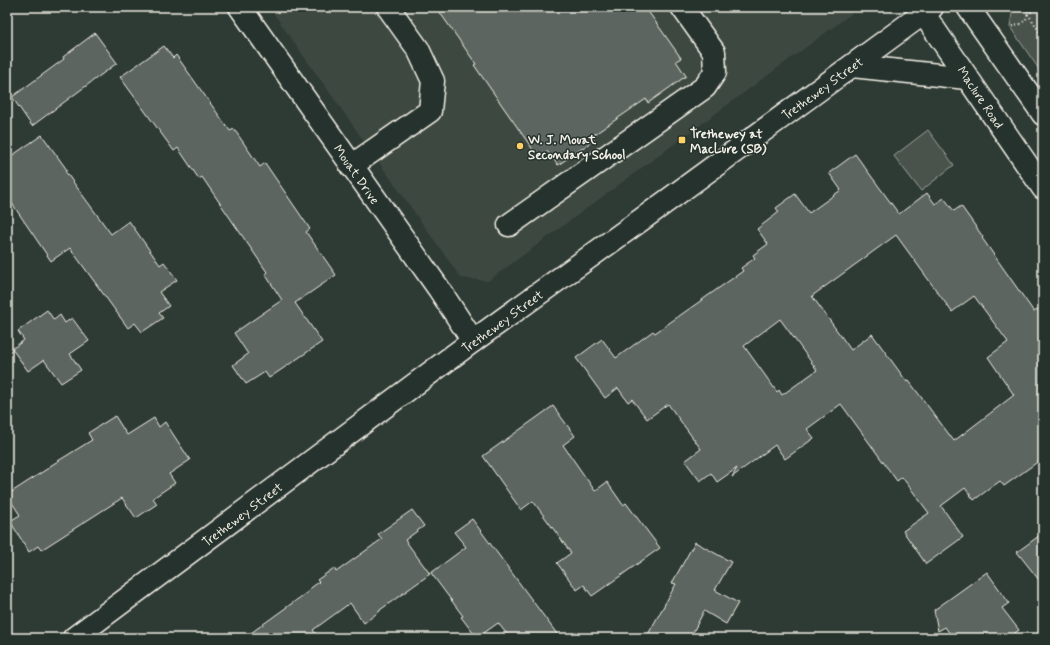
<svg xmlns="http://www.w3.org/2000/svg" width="1050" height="645" font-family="Mynerve,sans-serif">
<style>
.built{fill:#3c4841}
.green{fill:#48524c;stroke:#9ea29a}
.building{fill:#5c655e;stroke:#f4f1e8;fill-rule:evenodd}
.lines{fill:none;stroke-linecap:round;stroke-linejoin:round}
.minor-casing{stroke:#f4f1e8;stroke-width:25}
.major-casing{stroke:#f4f1e8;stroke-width:25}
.path{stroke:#f4f1e8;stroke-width:2.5;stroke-dasharray:1 3;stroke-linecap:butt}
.minor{stroke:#26332d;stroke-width:22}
.major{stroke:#26332d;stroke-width:22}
.poi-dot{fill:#ffd166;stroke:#26332d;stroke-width:1.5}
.labels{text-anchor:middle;stroke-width:3;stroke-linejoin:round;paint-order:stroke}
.street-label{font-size:13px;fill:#f4f1e8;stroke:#26332d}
.poi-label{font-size:13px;font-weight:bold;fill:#f4f1e8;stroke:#26332d;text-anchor:start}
</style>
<rect width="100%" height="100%" fill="#2e3b34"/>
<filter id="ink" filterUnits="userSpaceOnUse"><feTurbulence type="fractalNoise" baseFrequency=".025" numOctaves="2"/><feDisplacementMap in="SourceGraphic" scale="8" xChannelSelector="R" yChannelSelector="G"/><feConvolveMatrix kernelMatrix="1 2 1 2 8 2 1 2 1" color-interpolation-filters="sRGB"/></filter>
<g filter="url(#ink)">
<polygon class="built" points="269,7 853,7 851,14 488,281 461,278"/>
<g class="green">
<polygon points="1013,7 1043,7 1043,75 1010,27"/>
<polygon points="928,130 954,165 921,191 894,156"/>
</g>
<g class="building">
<polygon points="436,7 645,7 681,58 676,61 686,76 648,103 646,99 592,136 594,140 558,165 547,151 538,157 474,65 476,64"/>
<polygon points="95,33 117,63 32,126 12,97 64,59 63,57"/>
<polygon points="164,46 173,58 176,55 230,131 234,129 260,167 265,163 310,229 306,232 336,275 295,303 322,342 269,378 265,372 246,384 233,365 248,354 234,333 282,300 265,274 267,272 202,177 199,179 178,148 174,151 120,77"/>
<polygon points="42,135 67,170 65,171 111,234 129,221 160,265 164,262 177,280 159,292 169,306 159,313 163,318 142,332 135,323 128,328 70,248 51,261 7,196 7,159"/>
<path d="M855,154L899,214L927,193L935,204L944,198L954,211L961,206L983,237L982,238L1034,312L1043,306V458L1004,486L1000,481L974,500L965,488L941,506L963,537L926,564L903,531L929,513L902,477L897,481L841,404L807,429L814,438L785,459L775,445L732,477L737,468L717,482L711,473L700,481L685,461L701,449L668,404L647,419L632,399L628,402L618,388L605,398L576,358L602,339L616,358L653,331L655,333L743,271L741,268L755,258L753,255L768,244L757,229L779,212L776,208L795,194L809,213L841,190L829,173ZM896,235L952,312L974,296L1008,342L988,357L1014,395L954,441L909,381L907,382L872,334L851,350L812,296ZM780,319L817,370L782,395L779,390L777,392L744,346Z"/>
<polygon points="47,310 54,320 60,315 65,323 72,318 89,341 70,354 81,370 61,383 44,360 28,371 12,349 24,340 18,331"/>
<polygon points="553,406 575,436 563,445 595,491 607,482 623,505 626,503 660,548 592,596 584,585 577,590 557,563 571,553 533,501 521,510 483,456"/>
<polygon points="115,416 127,435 154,418 159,427 165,422 190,460 169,474 175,483 153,498 157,504 136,518 122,498 41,550 38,546 29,552 10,521 20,515 7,495 50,467 50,466 92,440 88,433"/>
<polygon points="412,510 424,526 405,540 430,574 380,610 380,611 364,623 350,603 313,630 319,638 244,638 309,591 308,590 319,582 317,580 334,568 336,572 382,539 378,534"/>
<polygon points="472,519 560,638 510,638 498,623 477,638 461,617 463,616 431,573 466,547 454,532"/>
<polygon points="1043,533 1043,585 1017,552"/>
<polygon points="695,542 731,562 715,590 738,603 726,624 704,611 690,638 646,638 676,584 672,583"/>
<polygon points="987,572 1009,603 1002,608 1019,630 1008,638 953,638 945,627 938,631 934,610"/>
</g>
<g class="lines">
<defs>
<g id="minor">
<polyline points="240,7 439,289 473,341"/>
<polyline points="351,166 430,111 433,81 418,49 388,7"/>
<polyline points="509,225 705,87 715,72 714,52 682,7"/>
</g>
<g id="major">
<polyline points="919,7 1043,188"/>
<polyline points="968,7 1043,114"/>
<polyline points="852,66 967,78"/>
<polyline points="74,638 473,341 645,217 932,7"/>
</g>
</defs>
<use href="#minor" class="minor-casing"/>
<use href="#major" class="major-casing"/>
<g class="path">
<polyline points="1038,7 1028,14 1043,37"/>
<path d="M1012,26C1023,26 1030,18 1027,7"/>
</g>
<use href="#minor" class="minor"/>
<use href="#major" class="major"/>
</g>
</g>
<g class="poi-dot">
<rect x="678" y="136" width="8" height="8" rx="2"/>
<circle cx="520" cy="146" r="4"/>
</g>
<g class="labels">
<g class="street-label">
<text transform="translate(822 88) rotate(-36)" y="5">Trethewey Street</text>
<text transform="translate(981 97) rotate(56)" y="5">Maclure Road</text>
<text transform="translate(357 174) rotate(55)" y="5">Mouat Drive</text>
<text transform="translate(502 321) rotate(-36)" y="5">Trethewey Street</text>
<text transform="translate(242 514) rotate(-37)" y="5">Trethewey Street</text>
</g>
<g class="poi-label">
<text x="690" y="138">Trethewey at<tspan x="690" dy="15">MacLure (SB)</tspan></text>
<text x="528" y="144">W. J. Mouat<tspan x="528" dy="15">Secondary School</tspan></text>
</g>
</g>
<rect width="1050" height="645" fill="none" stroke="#26332d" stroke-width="24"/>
<rect x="12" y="12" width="1026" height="621" fill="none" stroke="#f4f1e8" stroke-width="1.5" filter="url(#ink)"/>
</svg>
